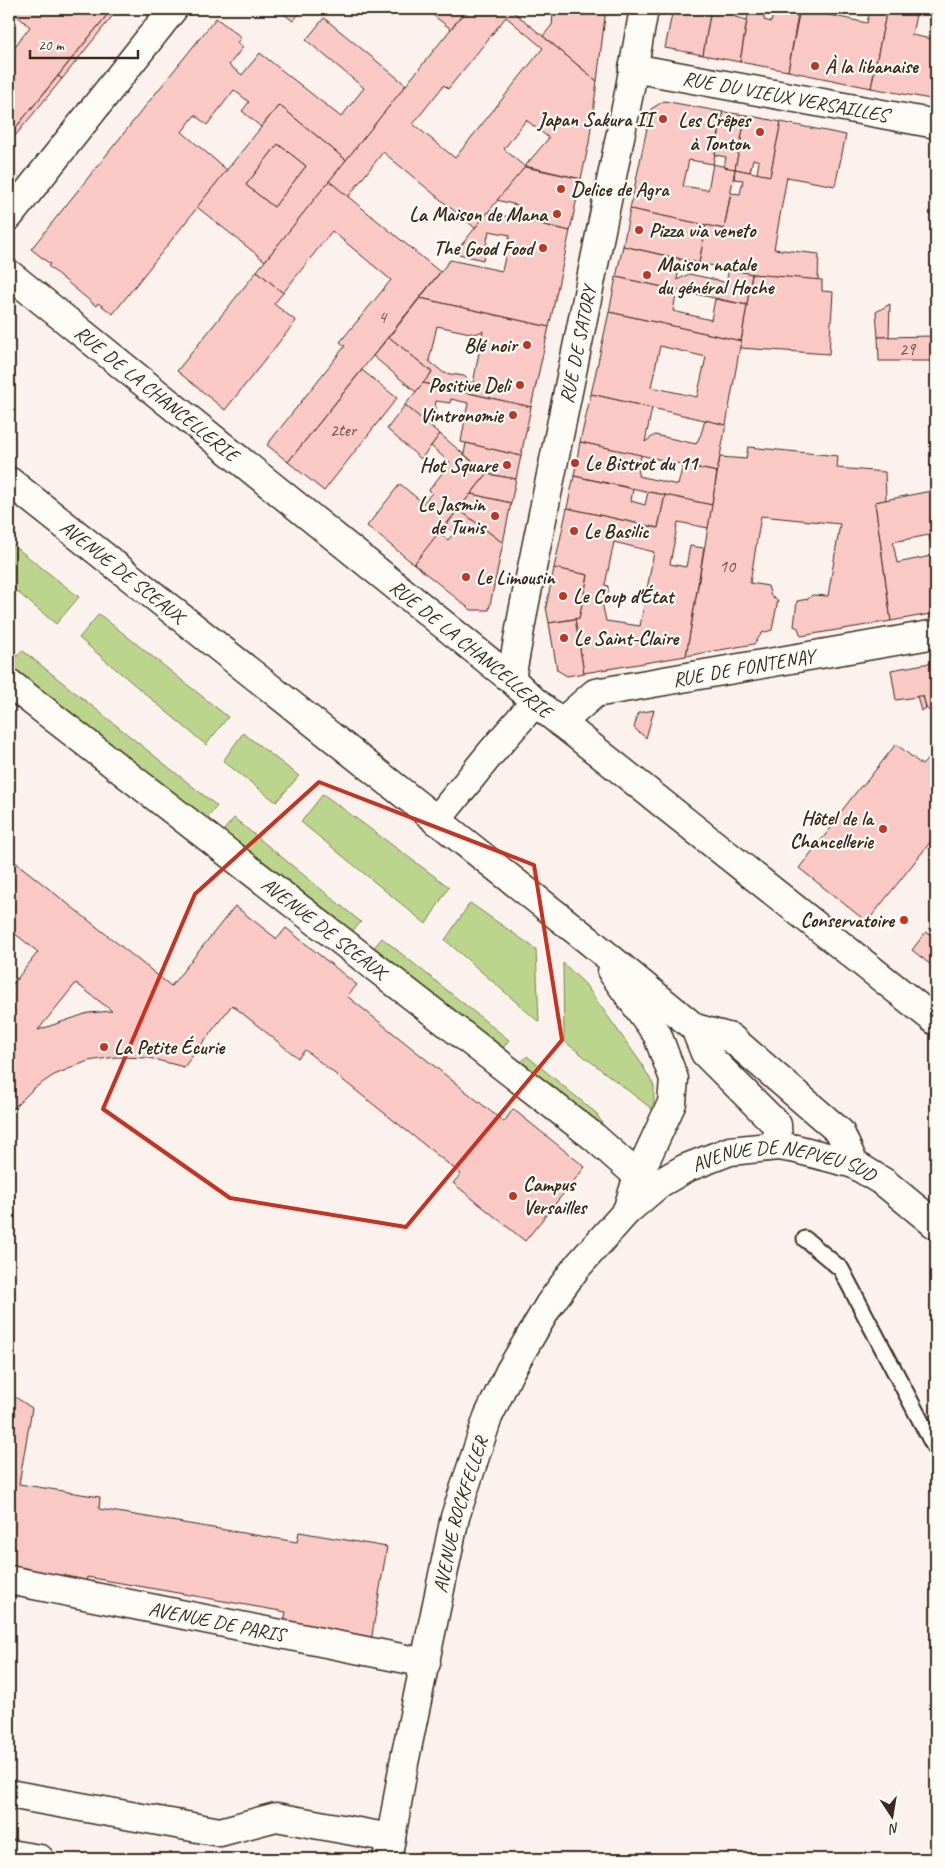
<svg xmlns="http://www.w3.org/2000/svg" width="945" height="1868" font-family="Caveat,sans-serif">
<style>
.green{fill:#bbd58c;stroke:#7b8055}
.building{fill:#fac9c5;stroke:#3b2a1e;fill-rule:evenodd}
.lines{fill:none;stroke-linecap:round;stroke-linejoin:round}
.lane-casing{stroke:#3b2a1e;stroke-width:19}
.street-casing{stroke:#3b2a1e;stroke-width:31}
.secondary-casing{stroke:#3b2a1e;stroke-width:31}
.primary-casing{stroke:#3b2a1e;stroke-width:31}
.lane{stroke:#fdfcf7;stroke-width:15}
.street{stroke:#fdfcf7;stroke-width:28}
.secondary{stroke:#fdfcf7;stroke-width:28}
.primary{stroke:#fdfcf7;stroke-width:28}
.marked{fill:none;stroke:#c8321e;stroke-width:4;stroke-linejoin:round}
.poi-dot{fill:#c8321e;stroke:#fdfcf7;stroke-width:2}
.labels{text-anchor:middle;stroke-width:4.5;stroke-linejoin:round;paint-order:stroke}
.number-label{font-size:18px;fill:#6b5248}
.poi-label{font-size:20px;font-weight:bold;fill:#3b2a1e;stroke:#fdfcf7;text-anchor:start}
.street-label{font-size:20px;fill:#3b2a1e;stroke:#fdfcf7}
</style>
<rect width="100%" height="100%" fill="#fcf2ed"/>
<filter id="ink" filterUnits="userSpaceOnUse"><feTurbulence type="fractalNoise" baseFrequency=".02" numOctaves="2"/><feDisplacementMap in="SourceGraphic" scale="10" xChannelSelector="R" yChannelSelector="G"/><feConvolveMatrix kernelMatrix="1 2 1 2 8 2 1 2 1" color-interpolation-filters="sRGB"/></filter>
<g filter="url(#ink)">
<g class="green">
<polygon points="9,542 79,597 56,624 9,585"/>
<polygon points="99,614 228,717 206,745 79,638"/>
<polygon points="22,650 217,806 203,824 9,666"/>
<polygon points="243,733 299,776 276,802 223,761"/>
<polygon points="323,794 449,887 426,924 301,822"/>
<polygon points="234,818 361,922 348,936 219,836"/>
<polygon points="470,903 536,949 539,1022 445,940"/>
<polygon points="382,938 509,1040 498,1054 368,955"/>
<polygon points="563,963 585,984 641,1063 654,1086 654,1101 652,1109 564,1041"/>
<polygon points="527,1056 596,1113 602,1123 596,1131 516,1068"/>
</g>
<g class="building">
<polygon points="9,9 112,9 9,136 9,54 30,27"/>
<polygon points="112,9 118,9 62,79 58,76"/>
<polygon points="277,9 303,9 293,21"/>
<polygon points="425,9 467,9 451,29"/>
<path d="M467,9H510L597,81L589,143L581,179L525,166L549,138L526,120L504,149L525,167L475,228L383,152L348,197L329,181ZM506,17L543,48L455,158L413,124L444,85L448,89Z"/>
<polygon points="546,9 606,9 597,81 543,36 552,25 553,14"/>
<polygon points="673,9 711,9 703,55 665,48"/>
<polygon points="711,9 736,9 735,17 747,20 740,62 703,55"/>
<polygon points="749,9 765,9 764,20 771,22 774,11 798,15 788,71 740,62"/>
<polygon points="763,9 800,9 798,15"/>
<polygon points="800,9 826,9 825,14 867,23 870,9 887,9 871,88 788,71"/>
<polygon points="887,9 917,9 912,35 936,40 936,100 871,88"/>
<polygon points="216,18 241,37 237,43 243,47 229,65 242,75 260,53 341,117 364,88 306,40 324,18 406,85 346,160 279,105 261,127 242,111 249,102 234,90 207,125 195,115 182,132 227,170 113,314 98,303 96,306 48,266 50,264 31,249"/>
<polygon points="58,76 62,79 10,142 9,136"/>
<path d="M664,101L723,112L713,164L735,169L724,229L630,209L651,109ZM689,160L713,164L708,190L683,186Z"/>
<path d="M279,105L346,160L265,261L197,207ZM278,144L306,166L274,207L246,185Z"/>
<polygon points="723,112 746,115 735,169 724,167 726,157 715,155"/>
<polygon points="746,115 781,122 770,176 757,174 759,161 753,159 750,172 735,169"/>
<polygon points="781,122 846,135 835,186 787,177 774,249 819,254 818,280 752,274 699,263 706,225 724,229 731,193 740,194 743,180 734,179 735,169 770,176"/>
<polygon points="278,144 306,166 274,207 246,185"/>
<polygon points="525,167 581,179 570,231 518,219 520,206 497,200"/>
<polygon points="329,181 440,272 288,462 267,445 345,346 340,342 391,280 332,231 283,293 257,271"/>
<polygon points="630,209 706,225 699,263 623,246"/>
<polygon points="488,212 570,231 549,327 420,298 450,260 502,271 510,235 489,231 483,260 455,253"/>
<polygon points="936,236 936,267 931,267"/>
<polygon points="623,246 680,259 677,280 689,274 717,280 726,283 729,269 752,274 747,305 616,277"/>
<polygon points="257,271 283,293 274,304 296,321 225,410 177,371"/>
<polygon points="752,274 822,280 822,291 833,292 829,354 740,348"/>
<polygon points="616,277 677,290 673,311 711,320 715,299 747,305 741,341 609,312"/>
<path d="M420,298L549,327L531,407L423,383L432,372L389,337ZM437,326L475,334L483,331L473,384L464,376L444,373L429,361Z"/>
<polygon points="890,304 889,337 878,337 876,312"/>
<path d="M609,312L741,341L726,425L591,394ZM660,346L706,357L697,397L651,387Z"/>
<polygon points="936,336 936,361 879,361 878,337"/>
<polygon points="389,337 432,372 416,392 373,356"/>
<polygon points="362,370 397,398 324,491 288,462"/>
<polygon points="423,383 531,407 521,456 461,442 468,403 451,399 450,403 436,401 435,410 425,422 405,405"/>
<polygon points="591,394 652,408 645,442 655,435 696,444 701,434 705,420 726,425 717,472 580,442"/>
<polygon points="405,405 440,434 421,459 387,429"/>
<polygon points="440,434 487,474 414,564 367,526 400,484 423,503 432,493 429,490 450,463 431,446"/>
<polygon points="580,442 641,455 638,476 678,485 683,465 717,472 712,505 574,476"/>
<polygon points="466,443 521,456 516,479 487,474 464,454"/>
<polygon points="748,447 838,456 837,468 885,472 886,500 875,502 891,621 801,636 798,628 794,626 797,601 808,599 812,595 828,596 840,524 761,516 750,583 768,586 771,596 778,600 772,630 762,633 754,644 686,656 720,457 746,459"/>
<polygon points="487,474 516,479 511,503 471,494"/>
<polygon points="574,476 633,489 631,501 645,505 648,492 665,495 658,528 567,508"/>
<polygon points="936,490 936,543 934,544 930,541 929,535 893,542 897,563 936,555 936,613 891,621 875,502"/>
<polygon points="471,494 511,503 503,543 458,509"/>
<path d="M665,495L712,505L708,528L678,522L670,564L686,567L690,546L704,548L686,656L584,673L575,619L579,618L588,575L554,568L567,508L658,528ZM614,542L654,552L640,626L606,621L602,602H608V586L605,585Z"/>
<polygon points="458,509 503,543 489,610 471,610 414,564 439,532 448,540 454,533 446,526"/>
<polygon points="554,568 588,575 579,618 549,623 546,607"/>
<polygon points="575,619 584,673 567,676 557,670 549,623"/>
<polygon points="936,662 936,717 926,708 923,696 896,700 891,670"/>
<polygon points="917,696 923,696 926,708 921,711"/>
<polygon points="654,710 646,738 634,728 638,713"/>
<polygon points="896,744 922,765 936,751 936,835 867,922 799,868 834,824 833,822 861,786 863,786"/>
<path d="M9,857L171,986L235,906L277,939L286,928L357,985L347,996L504,1122L513,1109L585,1167L525,1241L453,1183L461,1174L305,1050L298,1058L232,1005L184,1067L149,1058L116,1057L88,1061L54,1075L33,1089L9,1113V989L38,952L9,929ZM76,983L112,1011L88,1013L38,1030Z"/>
<polygon points="936,928 936,969 912,950 926,932 931,935"/>
<polygon points="9,1393 32,1408 19,1484 100,1497 99,1509 297,1542 299,1532 387,1547 371,1641 283,1626 286,1612 87,1577 85,1593 9,1580"/>
</g>
<g class="lines">
<defs>
<polyline id="lane" points="805,1239 841,1269 936,1450"/>
<g id="street">
<path id="s1" d="M633,68L936,124"/>
<polyline points="9,216 173,9"/>
<path id="s2" d="M9,274L511,679L535,702L936,1021"/>
<path id="s3" d="M511,679L524,607L629,93L644,9"/>
<path id="s4" d="M9,683L594,1137L638,1176"/>
<path id="s5" d="M561,723L595,693L936,634"/>
<polyline points="436,821 490,754 535,702"/>
<path id="s6" d="M9,1580L426,1663"/>
</g>
<g id="secondary">
<path id="s7" d="M9,481L588,940L695,1028L731,1038L840,1132L854,1164"/>
<polyline points="612,972 657,1034 674,1079 672,1103 638,1176 627,1211"/>
<polyline points="695,1028 705,1053 777,1125 778,1146"/>
<path id="s8" d="M391,1838L404,1763L455,1517L488,1417L510,1371L549,1305L576,1268L627,1211L660,1183L686,1168L730,1151L778,1146L796,1149L854,1164L885,1183L936,1225"/>
</g>
<g id="primary">
<polyline points="9,1794 220,1832 276,1817 391,1838 387,1859"/>
<polyline points="9,1854 40,1859"/>
</g>
</defs>
<use href="#lane" class="lane-casing"/>
<use href="#street" class="street-casing"/>
<use href="#secondary" class="secondary-casing"/>
<use href="#primary" class="primary-casing"/>
<use href="#lane" class="lane"/>
<use href="#street" class="street"/>
<use href="#secondary" class="secondary"/>
<use href="#primary" class="primary"/>
</g>
</g>
<path class="marked" d="M319,782L534,865L562,1040L406,1227L230,1198L103,1109L195,894Z"/>
<g class="poi-dot">
<circle cx="815" cy="66" r="5"/>
<circle cx="663" cy="119" r="5"/>
<circle cx="760" cy="132" r="5"/>
<circle cx="561" cy="189" r="5"/>
<circle cx="557" cy="214" r="5"/>
<circle cx="639" cy="230" r="5"/>
<circle cx="543" cy="248" r="5"/>
<circle cx="647" cy="275" r="5"/>
<circle cx="527" cy="345" r="5"/>
<circle cx="520" cy="385" r="5"/>
<circle cx="513" cy="415" r="5"/>
<circle cx="575" cy="463" r="5"/>
<circle cx="507" cy="465" r="5"/>
<circle cx="495" cy="516" r="5"/>
<circle cx="574" cy="531" r="5"/>
<circle cx="466" cy="577" r="5"/>
<circle cx="563" cy="596" r="5"/>
<circle cx="564" cy="638" r="5"/>
<circle cx="883" cy="829" r="5"/>
<circle cx="904" cy="920" r="5"/>
<circle cx="104" cy="1047" r="5"/>
<circle cx="513" cy="1196" r="5"/>
</g>
<g class="labels">
<g class="number-label">
<text x="382" y="323">4</text>
<text x="907" y="355">29</text>
<text x="343" y="436">2ter</text>
<text x="727" y="572">10</text>
</g>
<g class="poi-label">
<text x="825" y="73">À la libanaise</text>
<text x="653" y="126" text-anchor="end">Japan Sakura II</text>
<text x="750" y="127" text-anchor="end">Les Crêpes<tspan x="750" dy="23">à Tonton</tspan></text>
<text x="571" y="196">Delice de Agra</text>
<text x="547" y="221" text-anchor="end">La Maison de Mana</text>
<text x="649" y="237">Pizza via veneto</text>
<text x="533" y="255" text-anchor="end">The Good Food</text>
<text x="657" y="271">Maison natale<tspan x="657" dy="23">du général Hoche</tspan></text>
<text x="517" y="352" text-anchor="end">Blé noir</text>
<text x="510" y="392" text-anchor="end">Positive Deli</text>
<text x="503" y="422" text-anchor="end">Vintronomie</text>
<text x="585" y="470">Le Bistrot du 11</text>
<text x="497" y="472" text-anchor="end">Hot Square</text>
<text x="485" y="511" text-anchor="end">Le Jasmin<tspan x="485" dy="23">de Tunis</tspan></text>
<text x="584" y="538">Le Basilic</text>
<text x="476" y="584">Le Limousin</text>
<text x="573" y="603">Le Coup d'État</text>
<text x="574" y="645">Le Saint-Claire</text>
<text x="873" y="825" text-anchor="end">Hôtel de la<tspan x="873" dy="23">Chancellerie</tspan></text>
<text x="894" y="927" text-anchor="end">Conservatoire</text>
<text x="114" y="1054">La Petite Écurie</text>
<text x="523" y="1191">Campus<tspan x="523" dy="23">Versailles</tspan></text>
</g>
<g class="street-label">
<text dy="7" stroke="none"><textPath href="#s1" startOffset="155">RUE DU VIEUX VERSAILLES</textPath></text>
<text dy="7" stroke="none"><textPath href="#s3" startOffset="341">RUE DE SATORY</textPath></text>
<text dy="7" stroke="none"><textPath href="#s2" startOffset="190">RUE DE LA CHANCELLERIE</textPath></text>
<text dy="7" stroke="none"><textPath href="#s7" startOffset="145">AVENUE DE SCEAUX</textPath></text>
<text dy="7" stroke="none"><textPath href="#s2" startOffset="595">RUE DE LA CHANCELLERIE</textPath></text>
<text dy="7" stroke="none"><textPath href="#s5" startOffset="196">RUE DE FONTENAY</textPath></text>
<text dy="7" stroke="none"><textPath href="#s4" startOffset="399">AVENUE DE SCEAUX</textPath></text>
<text dy="7" stroke="none"><textPath href="#s8" startOffset="858">AVENUE DE NEPVEU SUD</textPath></text>
<text dy="7" stroke="none"><textPath href="#s8" startOffset="331">AVENUE ROCKFELLER</textPath></text>
<text dy="7" stroke="none"><textPath href="#s6" startOffset="212">AVENUE DE PARIS</textPath></text>
</g>
</g>
<rect width="945" height="1868" fill="none" stroke="#fdfcf7" stroke-width="30"/>
<rect x="15" y="15" width="915" height="1838" fill="none" stroke="#3b2a1e" stroke-width="2" filter="url(#ink)"/>
<g transform="translate(892 1816) rotate(168)" stroke="#fdfcf7" stroke-width="4" paint-order="stroke">
<path d="M0-4L9 19L0 12L-9 19Z" fill="#3b2a1e"/>
<text y="-8" font-size="14" font-weight="bold" text-anchor="middle" fill="#3b2a1e">N</text>
</g>
<path d="M30 50v8h108v-8" fill="none" stroke="#3b2a1e" stroke-width="2.5"/>
<text x="38" y="50" font-size="15" fill="#3b2a1e" stroke="#fdfcf7" stroke-width="4" paint-order="stroke">20 m</text>
</svg>
